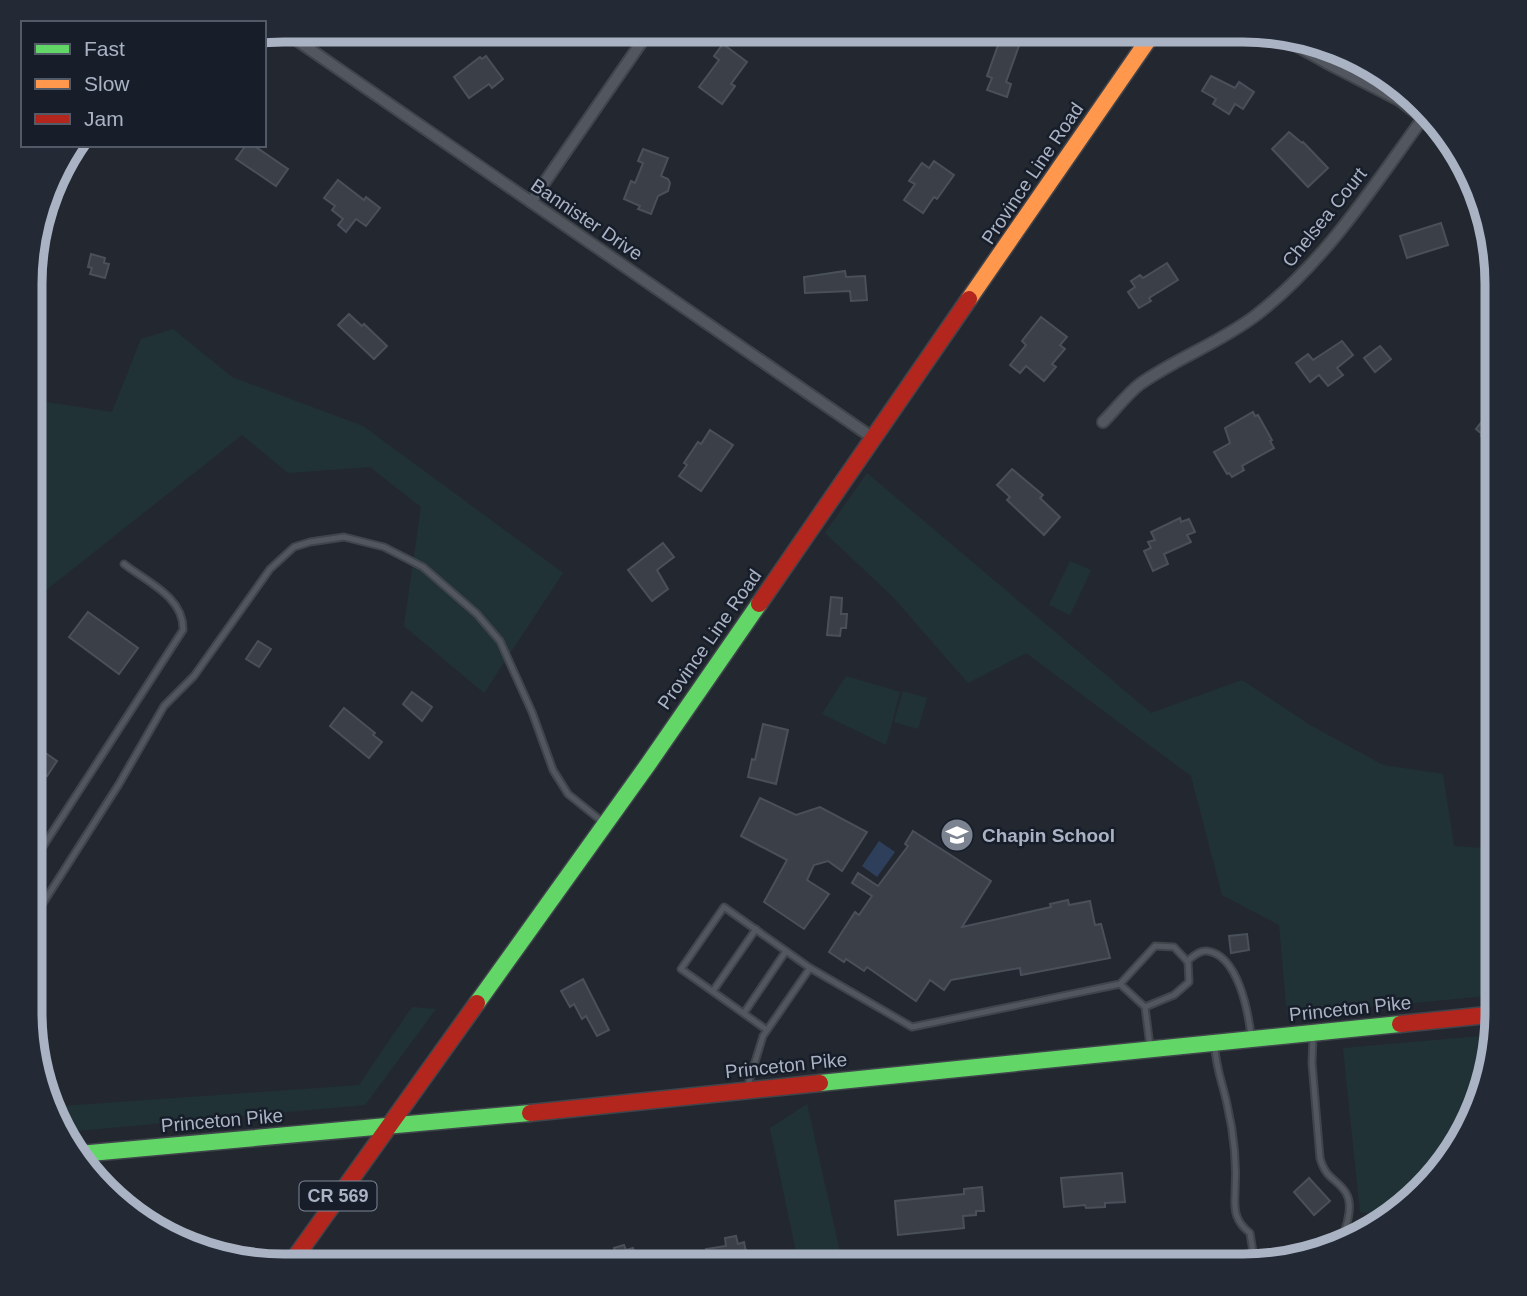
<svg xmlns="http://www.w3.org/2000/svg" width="1527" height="1296" font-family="Arial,sans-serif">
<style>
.green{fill:#203236}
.water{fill:#2e3f5b}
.building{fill:#3b3f47;stroke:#4a5059;stroke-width:2}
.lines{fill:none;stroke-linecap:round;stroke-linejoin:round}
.lane-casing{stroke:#40444b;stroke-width:9}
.street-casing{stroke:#40444b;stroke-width:14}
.fast-casing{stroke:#40444b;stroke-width:19}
.slow-casing{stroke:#40444b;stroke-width:19}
.jam-casing{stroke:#40444b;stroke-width:19}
.lane{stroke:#52575f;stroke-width:5}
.street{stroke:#52575f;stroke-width:10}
.fast{stroke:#63d668;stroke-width:16}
.slow{stroke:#ff974d;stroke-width:16}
.jam{stroke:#b3261e;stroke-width:16}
.labels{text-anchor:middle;stroke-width:5;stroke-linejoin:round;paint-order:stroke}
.shield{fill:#171e2a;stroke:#7e8696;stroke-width:2}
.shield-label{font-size:18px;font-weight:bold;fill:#aab3c4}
.street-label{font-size:19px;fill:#aab3c4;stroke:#171e2a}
.poi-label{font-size:19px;font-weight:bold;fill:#aab3c4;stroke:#171e2a;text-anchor:start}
.rim{fill:none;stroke:#aab3c4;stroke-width:9}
</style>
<rect width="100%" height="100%" fill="#232830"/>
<g class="green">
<polygon points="173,329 232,377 363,426 563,573 484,693 404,626 421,507 370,467 288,473 242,435 31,602 32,400 112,412 141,339"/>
<polygon points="867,473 1151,713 1242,680 1310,725 1383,765 1443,774 1454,846 1497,849 1497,995 1287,1015 1279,925 1222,895 1191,776 1026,653 968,683 893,597 825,533"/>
<polygon points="1070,561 1091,570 1070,615 1049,605"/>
<polygon points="846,676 900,692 886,745 822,714"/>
<polygon points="903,691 927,698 918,729 894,722"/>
<polygon points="412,1007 436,1009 365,1105 65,1132 49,1109 49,1107 359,1085"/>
<polygon points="1493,1035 1478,1109 1422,1192 1388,1215 1360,1212 1343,1048"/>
<polygon points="807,1104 843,1266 799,1266 770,1128"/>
</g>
<polygon class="water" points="879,841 895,852 877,877 862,866"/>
<g class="building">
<polygon points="1001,37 1020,43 1006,82 1011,84 1007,97 987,90 992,78 987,76"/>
<polygon points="723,44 747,62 731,84 735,86 722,104 699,87 719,60 714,56"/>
<polygon points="486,56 503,79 492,88 489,84 469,98 454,77 480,57 482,59"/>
<polygon points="1211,76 1235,88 1239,82 1254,92 1243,109 1235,104 1229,114 1213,104 1216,99 1202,91"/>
<polygon points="1289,132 1302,143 1303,142 1328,168 1308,187 1272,149"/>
<polygon points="246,145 253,145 288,169 276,186 236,159"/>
<polygon points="643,149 668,158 661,176 668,179 670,183 668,191 658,196 651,214 638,209 640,206 624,199 631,181 635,183 643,163 638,161"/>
<polygon points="934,161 954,175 937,199 934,197 923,213 904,200 915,184 909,181 922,163 929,168"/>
<polygon points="338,180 364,200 366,197 380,208 366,226 356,219 346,232 338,225 343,219 332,210 335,206 324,198"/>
<polygon points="1441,223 1448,245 1407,258 1400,236"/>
<polygon points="91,254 105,258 104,263 109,264 105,278 90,274 92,268 88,267"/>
<polygon points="1167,263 1178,280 1149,298 1151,301 1139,308 1128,292 1135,287 1131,281 1140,275 1143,278"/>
<polygon points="845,271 846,277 865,276 867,300 851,301 850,291 805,293 804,277"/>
<polygon points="349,314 362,326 364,324 387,346 374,359 338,325"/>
<polygon points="1041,317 1067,337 1060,345 1065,349 1052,364 1056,367 1044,381 1026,366 1020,373 1010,365 1026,345 1022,341"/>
<polygon points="1342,341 1353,355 1337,368 1343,375 1328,386 1319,375 1310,382 1296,363 1308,354 1313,360"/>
<polygon points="1380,346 1391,359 1375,372 1364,358"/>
<polygon points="1253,412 1255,416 1258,415 1272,440 1270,441 1274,448 1242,466 1244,470 1232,477 1229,473 1227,474 1214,452 1230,443 1225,428"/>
<polygon points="1487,415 1497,423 1497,448 1481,436 1482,434 1476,429"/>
<polygon points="710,430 733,445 701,491 679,476 687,465 684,463 698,442 701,444"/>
<polygon points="1012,469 1043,495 1040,498 1060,517 1044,535 1007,500 1010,497 997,485"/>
<polygon points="1180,518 1181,522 1189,519 1195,532 1187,535 1191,542 1164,554 1168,564 1153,571 1144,551 1151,548 1148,542 1155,540 1151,532"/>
<polygon points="663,543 674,557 657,570 668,589 652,601 628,570"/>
<polygon points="831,597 842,598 841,614 847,614 846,628 841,628 840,636 827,635"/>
<polygon points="88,612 138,648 119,674 69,637"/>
<polygon points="258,641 271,649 259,667 246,659"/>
<polygon points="412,692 432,707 422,721 403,704"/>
<polygon points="344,708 375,733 373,735 382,742 369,758 330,726"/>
<polygon points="763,724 788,730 776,784 748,777 752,759 755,760"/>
<polygon points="31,743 57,761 47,776 31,765"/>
<polygon points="760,798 796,815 820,807 867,832 842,871 828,861 814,865 807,880 829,894 804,929 764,902 787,860 741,836"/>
<polygon points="913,831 991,881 962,927 1051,907 1050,904 1068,900 1069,905 1090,901 1095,925 1101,924 1110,958 1021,975 1020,968 951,980 944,990 930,980 916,1001 867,967 864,971 846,959 844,962 829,952 855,912 859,915 872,896 852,883 858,873 878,886 908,846 905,844"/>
<polygon points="1247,934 1249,950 1231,953 1229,936"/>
<polygon points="583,979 609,1030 597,1036 586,1016 582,1019 574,1004 570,1007 561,991"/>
<polygon points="1122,1173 1125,1202 1105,1203 1105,1207 1086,1208 1085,1205 1064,1207 1061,1178"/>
<polygon points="1309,1178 1330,1201 1314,1215 1294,1192"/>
<polygon points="982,1187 984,1211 976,1211 976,1215 963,1216 964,1228 898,1235 895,1201 964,1194 964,1189"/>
<polygon points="736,1236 738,1244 744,1242 748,1262 709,1266 706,1249 726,1246 725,1238"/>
<polygon points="624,1245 626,1250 633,1248 638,1266 593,1266 592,1262 616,1256 614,1248"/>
</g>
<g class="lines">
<defs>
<g id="lane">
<path d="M31,865L183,630C184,597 147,582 124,564"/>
<polyline points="31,922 119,784 164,706 194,676 270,569 294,547 310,542 344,537 384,547 423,567 477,614 500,641 532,712 553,770 568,794 604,823"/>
<path d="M1187,961C1193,957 1199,950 1207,951C1238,955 1248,1011 1251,1035"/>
<polyline points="1120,984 1145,1007 1150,1046"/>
<polyline points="713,991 756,929"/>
<polyline points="744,1013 786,951"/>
<polyline points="767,1030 681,969 724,907 810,968 912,1027 1120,984 1155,946 1174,947 1188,962 1189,982 1174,995 1145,1007"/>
<path d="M1313,1037L1312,1063L1320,1158C1326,1180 1337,1178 1346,1193C1355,1208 1344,1235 1336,1248"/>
<path d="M1215,1046C1215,1066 1223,1084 1227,1104C1234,1134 1237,1165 1235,1195C1234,1212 1236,1222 1250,1233L1253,1252L1264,1265"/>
<polyline points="747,1088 763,1036 810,968"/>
</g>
<g id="street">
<polyline points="282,30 873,438"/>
<polyline points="1277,35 1327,63 1399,100 1423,118 1462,159"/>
<polyline points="1468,167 1471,173"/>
<polyline points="531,202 650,30"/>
<path d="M1103,422C1115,410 1127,394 1140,384C1177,358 1219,343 1255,316C1325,262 1372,188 1423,118"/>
</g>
<g id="fast">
<polyline points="477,1003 649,763 759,604"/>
<polyline points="820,1083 1400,1024"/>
<polyline points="79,1154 530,1113"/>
</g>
<polyline id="slow" points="969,299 1155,30"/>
<g id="jam">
<polyline points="759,604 969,299"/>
<polyline points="1400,1024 1497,1014"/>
<polyline points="530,1113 820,1083"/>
<polyline points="289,1266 477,1003"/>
</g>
</defs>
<use href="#lane" class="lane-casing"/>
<use href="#street" class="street-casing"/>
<use href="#fast" class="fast-casing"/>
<use href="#slow" class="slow-casing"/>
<use href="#jam" class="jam-casing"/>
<use href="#lane" class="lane"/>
<use href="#street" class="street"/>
<use href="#fast" class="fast"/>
<use href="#slow" class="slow"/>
<use href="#jam" class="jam"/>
</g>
<defs>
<symbol id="school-disc" viewBox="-11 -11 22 22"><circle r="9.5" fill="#7b8290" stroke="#171e2a"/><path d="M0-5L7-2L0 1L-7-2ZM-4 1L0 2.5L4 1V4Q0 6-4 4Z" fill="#fff"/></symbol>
</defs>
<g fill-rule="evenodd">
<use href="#school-disc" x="938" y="816" width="38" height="38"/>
</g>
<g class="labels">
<rect class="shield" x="299.5" y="1181.5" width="77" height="29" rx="5"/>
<g class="shield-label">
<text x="338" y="1202">CR 569</text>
</g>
<g class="street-label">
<text transform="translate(1032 173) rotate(-56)" y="7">Province Line Road</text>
<text transform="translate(1324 217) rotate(-51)" y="7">Chelsea Court</text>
<text transform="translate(587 219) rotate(34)" y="7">Bannister Drive</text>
<text transform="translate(709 639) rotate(-55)" y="7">Province Line Road</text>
<text transform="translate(1350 1008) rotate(-6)" y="7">Princeton Pike</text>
<text transform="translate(786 1065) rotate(-6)" y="7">Princeton Pike</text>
<text transform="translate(222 1120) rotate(-5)" y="7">Princeton Pike</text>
</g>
<g class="poi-label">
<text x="982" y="842">Chapin School</text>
</g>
</g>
<path d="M0 0H1527V1296H0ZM284 42H1243A242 242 0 0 1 1485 284V1012A242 242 0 0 1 1243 1254H284A242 242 0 0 1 42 1012V284A242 242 0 0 1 284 42Z" fill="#232a36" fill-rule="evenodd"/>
<path class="rim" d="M284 42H1243A242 242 0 0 1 1485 284V1012A242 242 0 0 1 1243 1254H284A242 242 0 0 1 42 1012V284A242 242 0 0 1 284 42Z"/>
<rect x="21" y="21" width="245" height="126" fill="#171e2a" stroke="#525a68" stroke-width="2"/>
<rect x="35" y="44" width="35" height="10" fill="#63d668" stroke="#525a68" stroke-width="2"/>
<text x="84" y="56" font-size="21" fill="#aab3c4">Fast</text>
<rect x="35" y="79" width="35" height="10" fill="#ff974d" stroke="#525a68" stroke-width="2"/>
<text x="84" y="91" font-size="21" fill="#aab3c4">Slow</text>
<rect x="35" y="114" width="35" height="10" fill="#b3261e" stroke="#525a68" stroke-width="2"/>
<text x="84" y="126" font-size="21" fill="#aab3c4">Jam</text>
</svg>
